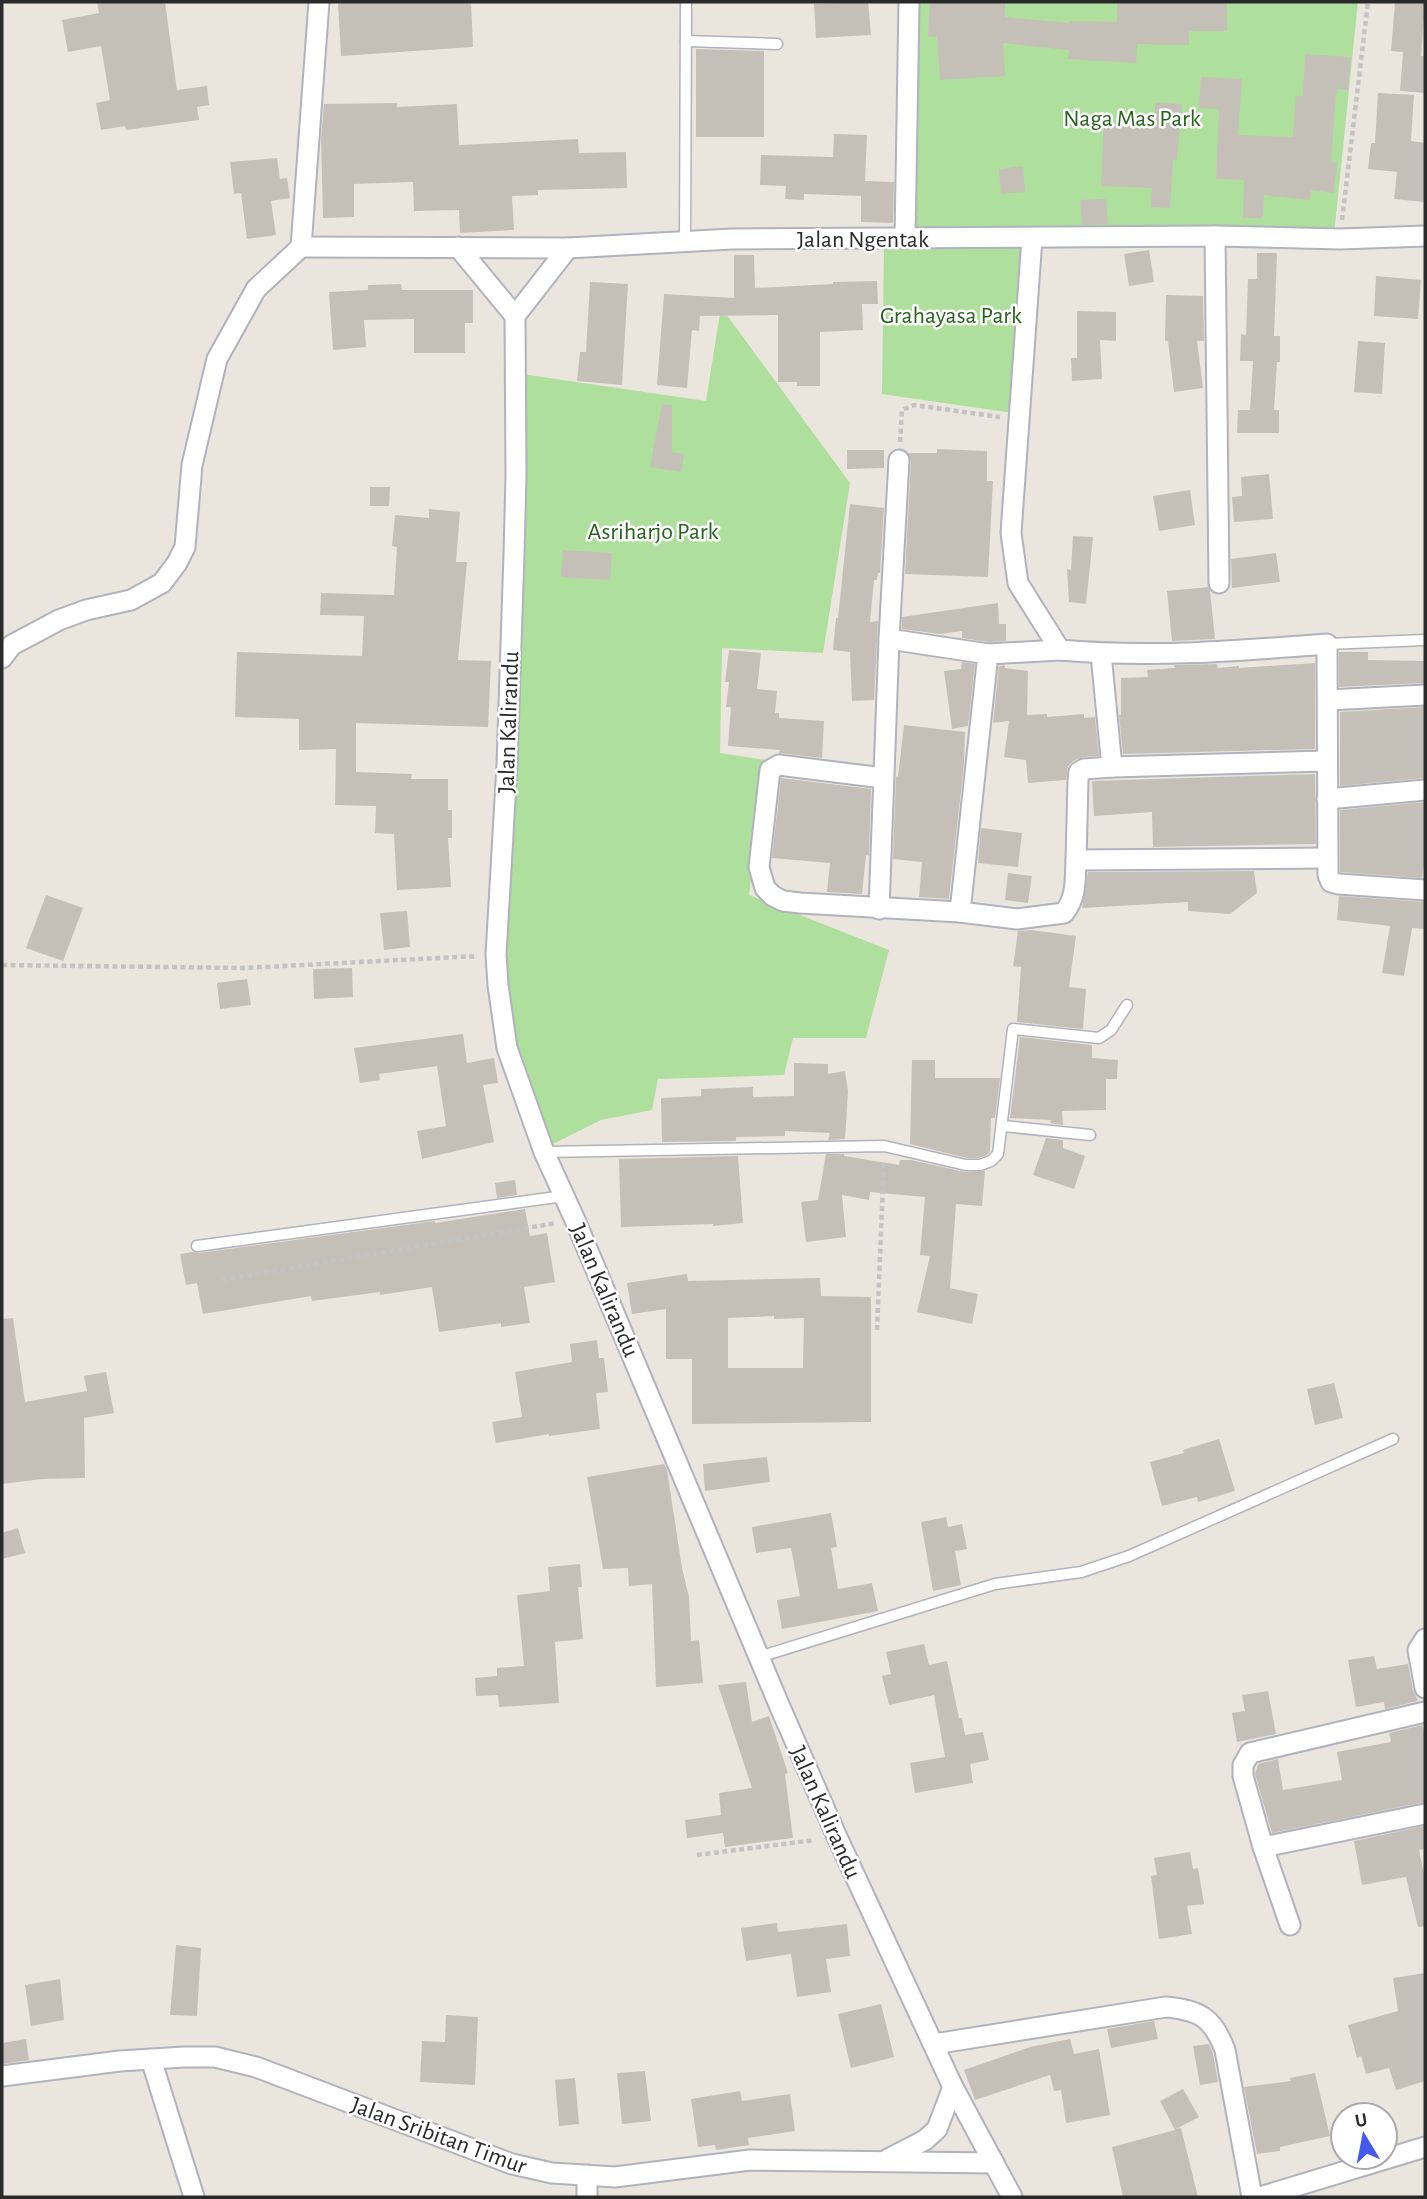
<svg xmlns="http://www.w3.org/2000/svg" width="1427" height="2199" font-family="'Alegreya Sans',sans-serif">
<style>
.green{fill:#aedf9c}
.building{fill:#c4c0b8;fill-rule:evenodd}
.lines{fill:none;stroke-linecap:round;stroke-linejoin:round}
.lane-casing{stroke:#b0b2bd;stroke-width:13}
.street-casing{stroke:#b0b2bd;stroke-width:23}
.path{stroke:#c3c3c3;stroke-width:4.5;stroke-dasharray:5 3.5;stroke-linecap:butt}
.lane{stroke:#fff;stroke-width:10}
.street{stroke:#fff;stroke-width:19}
.labels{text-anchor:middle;stroke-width:5;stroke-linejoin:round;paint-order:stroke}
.park-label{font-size:24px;fill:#27631e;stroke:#fff}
.street-label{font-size:24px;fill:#2a2a2a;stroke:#fff}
</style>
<rect width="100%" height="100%" fill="#ebe6dd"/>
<g class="green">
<polygon points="910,2 1358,2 1334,235 907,234"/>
<polygon points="884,246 1022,247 1013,413 882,394"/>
<polygon points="721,307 850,483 823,653 722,648 720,753 766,760 749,895 889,950 866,1038 793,1038 784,1075 658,1079 652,1110 601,1120 553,1144 518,1062 498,955 522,374 706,401"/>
</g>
<g class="building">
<polygon points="97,2 165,2 177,90 207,86 209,105 197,107 199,120 126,130 125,126 101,130 96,103 110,100 101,46 68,52 62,20 99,13"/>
<polygon points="338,2 471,2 473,47 341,56"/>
<polygon points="868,2 871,35 816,38 814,4"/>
<polygon points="930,2 1005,2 1005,17 1069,23 1069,21 1117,22 1117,2 1227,2 1227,31 1189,31 1189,45 1137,44 1136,63 1068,59 1069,50 1003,43 1005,76 940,80 937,37 928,36"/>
<polygon points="1395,2 1425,2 1421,56 1425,56 1425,93 1400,91 1403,52 1391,51"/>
<polygon points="696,49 764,51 764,137 696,137"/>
<polygon points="1305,54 1351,57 1348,90 1337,89 1336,96 1331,162 1337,163 1334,193 1311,190 1310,200 1264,195 1263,218 1243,218 1244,180 1216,179 1219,109 1199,108 1201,77 1242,79 1238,135 1293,137 1296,96 1303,96"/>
<polygon points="1378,93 1414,95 1411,141 1425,143 1425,202 1394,199 1397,172 1368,169 1371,143 1375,143"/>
<polygon points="397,103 397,107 457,104 459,145 578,139 579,153 626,152 627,188 538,190 538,195 512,196 514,230 460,233 459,210 414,211 413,182 354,184 354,217 323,218 321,139 324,104"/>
<polygon points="1155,103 1182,104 1177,160 1173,160 1170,208 1151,207 1152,188 1101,186 1104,122 1154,124"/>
<polygon points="834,134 867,135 865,181 894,182 893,223 861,222 861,196 804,194 804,200 785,199 786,186 760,185 761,155 833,157"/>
<polygon points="277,158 280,179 287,178 290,198 271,201 276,235 247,239 241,193 234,194 230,162"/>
<polygon points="1023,166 1025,192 1001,194 999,169"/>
<polygon points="1106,199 1108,224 1082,225 1080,200"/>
<polygon points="1149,250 1154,282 1129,286 1124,254"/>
<polygon points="1257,253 1277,253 1274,336 1280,336 1280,362 1277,362 1274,410 1279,410 1279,433 1237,433 1238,410 1250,410 1253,361 1240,361 1241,334 1246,335 1248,279 1257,279"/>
<polygon points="734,255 754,255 755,288 833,284 833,282 877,281 878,304 862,304 863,330 820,332 820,386 797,386 797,382 778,382 778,315 700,316 699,331 692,330 687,388 657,385 664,294 734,298"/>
<polygon points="1376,276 1421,280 1418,319 1374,316"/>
<polygon points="590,282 628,284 622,385 577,381 580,352 586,352"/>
<polygon points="401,284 402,290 473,290 473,323 465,323 465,353 414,353 414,319 364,320 366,347 333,350 329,292 368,290 368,285"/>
<polygon points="1166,295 1203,296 1204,341 1197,341 1203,388 1174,392 1168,341 1165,341"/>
<polygon points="1077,311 1116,312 1116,341 1100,340 1102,379 1072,381 1071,358 1077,358"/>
<polygon points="1358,341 1385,343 1382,394 1354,392"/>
<polygon points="662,404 672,405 672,452 684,454 681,472 650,467"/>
<polygon points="937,449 987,451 987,481 993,481 988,577 905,574 911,461 908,453 937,453"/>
<polygon points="847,450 884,450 884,468 847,469"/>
<polygon points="1269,474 1273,519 1234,522 1232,497 1242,496 1241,477"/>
<polygon points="370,487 390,487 389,506 370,506"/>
<polygon points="1190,490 1195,525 1159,531 1153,496"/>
<polygon points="850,504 884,508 880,573 878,573 877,580 874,580 870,622 878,621 874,700 852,701 850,652 833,650 836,618 838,618"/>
<polygon points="429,509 460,512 456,562 467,562 458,660 491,661 488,727 356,723 356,772 412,774 411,779 448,779 448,810 452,810 452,838 448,838 451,887 397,890 394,834 375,833 376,806 335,805 336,749 299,750 299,719 235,717 237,652 362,656 364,616 320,615 321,593 394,595 397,547 392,546 395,515 429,518"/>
<polygon points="1073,536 1093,537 1086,604 1069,602 1067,569 1071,570"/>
<polygon points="563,550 612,553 610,580 561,577"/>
<polygon points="1276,553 1280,582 1232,588 1231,559"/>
<polygon points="1208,587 1210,591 1215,639 1172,641 1167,591"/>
<polygon points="998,603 999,624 1006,624 1006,641 989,642 962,638 962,631 940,634 902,629 902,617"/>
<polygon points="729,650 761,653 757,689 777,691 775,713 779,713 779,718 824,721 822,758 779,753 780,750 728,746 731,707 726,707 729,682 725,682"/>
<polygon points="1339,652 1368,652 1368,660 1425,661 1425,683 1339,687"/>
<polygon points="962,662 975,664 968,726 952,729 944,671 961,669"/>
<polygon points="1315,663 1315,749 1123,754 1119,715 1121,715 1121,678 1148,677 1147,670 1175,668 1174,665 1217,664 1218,668 1239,666 1239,668"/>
<polygon points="1005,665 1005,668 1028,671 1027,715 1047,714 1047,717 1084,714 1084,718 1095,717 1099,756 1083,757 1073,761 1068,766 1066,780 1028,783 1026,760 1004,757 1009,721 993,723 999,666"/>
<polygon points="1425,707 1425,778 1340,786 1340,712"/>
<polygon points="904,725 965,732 964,763 949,899 919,897 922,862 893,859 896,776 898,777"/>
<polygon points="1315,774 1316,844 1153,847 1152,812 1094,816 1092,781"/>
<polygon points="781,778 871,789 869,856 866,855 862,894 827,892 830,863 772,858"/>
<polygon points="1425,802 1425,855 1422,878 1340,872 1340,810"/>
<polygon points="981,828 1022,833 1018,867 978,863"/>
<polygon points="1254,871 1257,893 1230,914 1188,911 1188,902 1082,908 1088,872"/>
<polygon points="1008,873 1032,876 1028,903 1005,900"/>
<polygon points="46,895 83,908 63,961 26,948"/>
<polygon points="1339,896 1425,902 1425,929 1412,928 1404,976 1382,973 1390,926 1337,920"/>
<polygon points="407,911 410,947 384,950 380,913"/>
<polygon points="1031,930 1076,936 1069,987 1086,989 1083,1029 1017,1022 1021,967 1013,966 1018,931"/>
<polygon points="352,968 353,997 314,999 313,969"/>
<polygon points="247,979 251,1005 220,1009 217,983"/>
<polygon points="463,1034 467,1063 494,1058 498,1083 483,1085 494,1142 422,1159 417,1131 446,1126 437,1066 379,1074 380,1080 360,1083 354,1048"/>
<polygon points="1020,1037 1092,1045 1092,1058 1118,1060 1117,1079 1106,1079 1106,1110 1062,1111 1063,1125 1050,1123 1051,1120 1010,1118"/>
<polygon points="912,1060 935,1060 935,1078 1000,1078 995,1118 991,1118 990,1151 987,1155 979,1158 967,1158 910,1144"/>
<polygon points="794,1063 828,1064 828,1074 845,1071 848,1091 845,1139 828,1140 830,1133 785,1131 785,1136 736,1137 736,1141 662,1142 661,1098 701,1096 701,1089 753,1087 753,1097 794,1096"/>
<polygon points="1046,1138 1063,1140 1063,1148 1085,1156 1074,1189 1033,1175"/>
<polygon points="826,1154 844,1154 844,1156 899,1165 900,1160 911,1160 965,1172 985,1171 982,1206 956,1204 950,1288 978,1294 972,1324 917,1312 930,1256 920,1255 925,1197 870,1192 869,1200 842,1195 846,1237 806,1242 801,1202 818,1200"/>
<polygon points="738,1156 743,1223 713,1226 713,1224 621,1227 619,1159"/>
<polygon points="515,1180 517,1195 497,1198 495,1183"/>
<polygon points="525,1209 530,1236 547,1233 555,1282 524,1287 530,1323 501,1327 501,1323 439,1332 432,1287 380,1295 380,1292 312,1301 311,1296 203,1314 197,1283 186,1285 180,1254 192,1252 198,1253 435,1221 435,1223"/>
<path d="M687,1274L688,1281L820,1278L821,1296L871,1297V1422L692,1424V1359H666V1309L632,1314L627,1283ZM774,1316V1319L804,1318L803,1368H728V1318Z"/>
<polygon points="13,1318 25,1402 87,1391 84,1376 106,1372 114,1413 84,1418 85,1478 42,1479 2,1484 2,1319"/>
<polygon points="597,1340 599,1358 604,1358 608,1392 596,1393 600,1429 549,1436 549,1434 496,1443 492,1422 522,1417 515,1372 572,1362 570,1344"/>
<polygon points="1334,1383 1343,1418 1315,1425 1307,1389"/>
<polygon points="1219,1439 1235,1491 1198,1502 1197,1497 1162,1506 1150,1462 1184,1453 1183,1450"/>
<polygon points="767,1457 770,1482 705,1491 703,1464"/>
<polygon points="664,1464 667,1470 682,1568 689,1597 691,1641 699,1640 703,1683 656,1687 652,1584 629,1586 628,1568 603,1569 587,1477"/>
<polygon points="831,1513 837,1547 831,1548 838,1589 872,1583 878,1611 782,1629 777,1600 800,1596 791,1548 756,1553 752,1527"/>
<polygon points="946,1517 948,1527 962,1524 967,1549 955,1551 961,1585 933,1591 921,1522"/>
<polygon points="18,1528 25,1553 2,1559 2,1533"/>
<polygon points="580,1564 582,1587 578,1587 583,1639 555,1642 559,1703 499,1707 498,1695 476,1696 475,1678 497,1676 497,1668 524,1666 517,1595 550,1591 548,1567"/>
<polygon points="924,1644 929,1665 947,1661 959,1718 962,1718 965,1735 983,1732 989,1760 970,1764 973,1783 915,1793 910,1763 945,1757 934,1695 889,1705 882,1676 891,1674 886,1652"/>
<polygon points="1374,1656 1377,1669 1408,1664 1413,1690 1418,1701 1385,1709 1384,1702 1356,1707 1348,1660"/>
<polygon points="746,1682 752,1722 769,1716 788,1773 785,1774 793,1838 725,1847 723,1833 687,1838 685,1820 721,1815 719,1793 752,1788 718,1685"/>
<polygon points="1268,1691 1276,1734 1237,1742 1232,1713 1245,1711 1242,1695"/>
<polygon points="1422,1725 1425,1740 1425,1802 1272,1833 1255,1774 1258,1764 1278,1759 1283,1790 1342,1780 1337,1752 1391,1742 1389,1733"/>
<polygon points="1425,1826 1425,1849 1419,1850 1425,1878 1425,1926 1418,1927 1406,1877 1362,1885 1354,1841"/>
<polygon points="1190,1852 1193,1869 1198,1868 1204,1904 1187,1906 1192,1934 1159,1939 1151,1876 1157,1875 1154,1858"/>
<polygon points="777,1923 778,1932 847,1924 850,1956 826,1959 831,1992 797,1997 791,1954 746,1961 741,1928"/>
<polygon points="176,1945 201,1948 197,2016 170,2015"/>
<polygon points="1425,1973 1425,2081 1396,2090 1389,2068 1366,2074 1361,2056 1357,2058 1348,2025 1398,2011 1393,1978"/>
<polygon points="60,1979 64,2020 31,2026 25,1985"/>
<polygon points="881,2004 894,2057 851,2068 838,2014"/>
<polygon points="446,2015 478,2017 475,2085 420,2082 422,2041 445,2042"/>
<polygon points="1154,2021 1158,2039 1111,2048 1107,2029"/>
<polygon points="26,2039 29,2060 2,2064 2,2043"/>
<polygon points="1070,2039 1074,2054 1099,2049 1110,2115 1066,2123 1061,2090 1054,2091 1050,2075 975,2100 964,2070 1030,2047"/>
<polygon points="1209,2044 1213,2054 1218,2082 1200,2085 1193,2046"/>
<polygon points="645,2071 651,2121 622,2124 617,2073"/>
<polygon points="1315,2073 1330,2136 1280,2147 1280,2151 1257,2154 1244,2087 1291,2081 1290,2078"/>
<polygon points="575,2078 579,2124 559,2126 555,2080"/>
<polygon points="1183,2089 1199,2117 1176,2129 1181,2128 1198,2197 1123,2197 1112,2147 1175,2130 1160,2101"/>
<polygon points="740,2091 742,2101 790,2094 795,2131 748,2138 749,2145 716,2150 715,2145 698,2147 691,2099"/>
</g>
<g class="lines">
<defs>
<g id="lane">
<polyline points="686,41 777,44"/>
<polyline points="685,241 686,2"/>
<polyline points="1327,644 1425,640"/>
<polyline points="1003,1126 1090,1135"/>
<polyline points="545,1152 884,1146 966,1165 980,1165 991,1161 998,1154 1013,1029 1099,1038 1111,1030 1127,1005"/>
<polyline points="197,1246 564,1196"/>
<polyline points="759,1657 995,1584 1081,1572 1129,1556 1393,1439"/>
</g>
<g id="street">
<polyline points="1215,236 1219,583"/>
<polyline points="905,238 909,2"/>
<path d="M1032,238L1011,533L1018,583L1060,650C1149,658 1238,651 1327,644L1328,875L1331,882L1339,884L1425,890"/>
<polyline points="301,247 568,248 732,239 1215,236 1340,239 1425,236"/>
<polyline points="301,247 319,2"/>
<polyline points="458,247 515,316"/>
<polyline points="568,248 515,316 516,476 514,554 507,765 496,955 498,985 507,1048 544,1152 575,1220 780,1707 837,1837 953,2087 1012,2197"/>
<polyline points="889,639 988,654"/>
<path d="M1060,650L988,654L960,912L1017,919L1064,913C1077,897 1075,879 1076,860"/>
<polyline points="1101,654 1112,767"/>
<polyline points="2,658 12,645 59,620 86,610 131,600 162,583 177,563 185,547 192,465 217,359 256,289 301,247"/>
<polyline points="1328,700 1425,695"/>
<polyline points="1327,761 1112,767 1084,769 1079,772 1078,781 1076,860 1327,858"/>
<polyline points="883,778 779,765 770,770 759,867 765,888 773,896 783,901 800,903 960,912"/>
<polyline points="1327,799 1425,790"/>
<polyline points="879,909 889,639 899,460"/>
<polyline points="1425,1639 1418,1650 1425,1688"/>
<polyline points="1263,1847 1425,1814"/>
<polyline points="1290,1925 1263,1847 1243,1776 1243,1765 1250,1753 1425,1712"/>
<path d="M934,2044L1166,2007C1200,2010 1213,2018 1225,2050L1252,2197"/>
<polyline points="151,2059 194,2197"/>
<polyline points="2,2076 120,2061 184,2057 215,2057 256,2067 512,2164 552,2173 615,2177 750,2160 994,2163"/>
<polyline points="888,2159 925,2140 937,2129 953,2087"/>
<polyline points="587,2175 587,2197"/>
<polyline points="1260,2197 1425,2147"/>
</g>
</defs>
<use href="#lane" class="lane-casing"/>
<use href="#street" class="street-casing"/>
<g class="path">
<polyline points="1342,220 1368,2"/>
<polyline points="900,442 902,410 914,405 1000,417"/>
<polyline points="2,965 244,968 477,956"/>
<polyline points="222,1280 556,1223"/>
<polyline points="877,1330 884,1160"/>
<polyline points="697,1855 815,1840"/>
</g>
<use href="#lane" class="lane"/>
<use href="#street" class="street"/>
</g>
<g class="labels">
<g class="park-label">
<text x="1132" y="126">Naga Mas Park</text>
<text x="951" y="323">Grahayasa Park</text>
<text x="653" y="539">Asriharjo Park</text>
</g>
<g class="street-label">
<text x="863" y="247">Jalan Ngentak</text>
<text transform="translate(508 722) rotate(-88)" y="8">Jalan Kalirandu</text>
<text transform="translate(605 1290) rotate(67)" y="8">Jalan Kalirandu</text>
<text transform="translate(826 1812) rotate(66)" y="8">Jalan Kalirandu</text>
<text transform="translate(439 2135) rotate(20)" y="8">Jalan Sribitan Timur</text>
</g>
</g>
<rect width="1427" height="2199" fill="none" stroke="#2a2a2a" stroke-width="7"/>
<g transform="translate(1364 2136) rotate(350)"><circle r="33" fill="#ffffff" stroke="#aaaaaa" stroke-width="2"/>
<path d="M0-5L12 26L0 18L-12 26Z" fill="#4558f0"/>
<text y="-10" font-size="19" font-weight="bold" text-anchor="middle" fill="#2a2a2a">U</text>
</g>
</svg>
